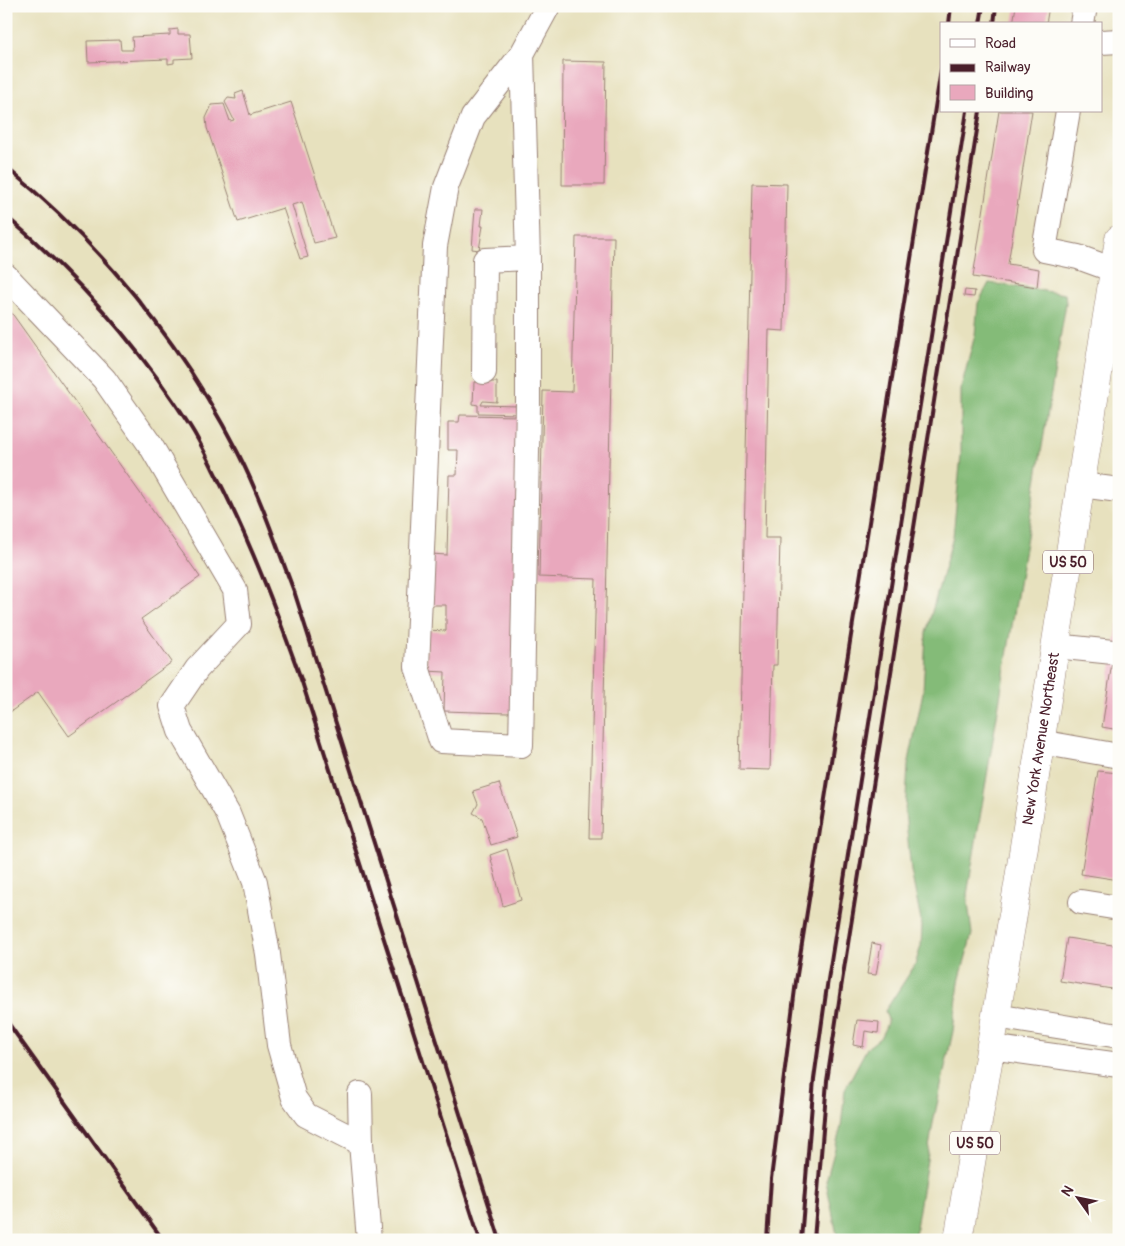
<svg xmlns="http://www.w3.org/2000/svg" width="1125" height="1246" font-family="Pangolin,sans-serif">
<style>
.forest{fill:#84bb78;stroke:#676d52}
.building{fill:#e9a8bd}
.lines{fill:none;stroke-linecap:round;stroke-linejoin:round}
.minor-casing{stroke:#988074;stroke-width:26}
.highway-casing{stroke:#988074;stroke-width:29}
.minor{stroke:#fff;stroke-width:24}
.highway{stroke:#fff;stroke-width:28}
.rail{stroke:#4a1f2b;stroke-width:4}
.labels{text-anchor:middle;stroke-width:5;stroke-linejoin:round;paint-order:stroke}
.shield{fill:#fdfcf7;stroke:#806168;stroke-width:1}
.shield-label{font-size:14px;font-weight:bold;fill:#4a1f2b}
.street-label{font-size:15px;fill:#4a1f2b;stroke:#fdfcf7}
</style>
<rect width="100%" height="100%" fill="#fdfcf7"/>
<filter id="ink" filterUnits="userSpaceOnUse"><feTurbulence type="fractalNoise" baseFrequency=".02" numOctaves="2"/><feDisplacementMap in="SourceGraphic" scale="10" xChannelSelector="R" yChannelSelector="G"/><feConvolveMatrix kernelMatrix="1 2 1 2 8 2 1 2 1" color-interpolation-filters="sRGB"/></filter>
<filter id="wash" filterUnits="userSpaceOnUse"><feTurbulence type="fractalNoise" baseFrequency=".0096" numOctaves="4" result="noise"/><feDisplacementMap in="SourceGraphic" scale="20" xChannelSelector="R" yChannelSelector="G"/><feGaussianBlur stdDeviation="1.12" result="paint"/><feColorMatrix in="noise" values="0 0 0 0 0 0 0 0 0 0 0 0 0 0 0 0 0 1.4 0 .05"/><feComposite in="paint" operator="in"/></filter>
<g filter="url(#wash)">
<rect width="100%" height="100%" fill="#e7e1be"/>
<polygon class="forest" points="989,283 1065,294 1066,303 967,895 972,934 959,982 953,1031 933,1123 914,1240 838,1240 826,1181 841,1127 845,1089 867,1048 880,1038 885,1028 888,1020 885,1011 915,965 921,946 922,926 911,871 905,812 908,766 923,692 926,633 953,537 961,455 961,388 975,335 978,303"/>
<g id="blocks">
<g class="building">
<polygon points="1016,6 1049,6 1046,24 1013,24"/>
<polygon points="178,29 178,34 190,34 192,58 174,59 174,63 168,64 168,59 88,62 87,41 120,40 121,50 133,50 132,37 170,35 170,30"/>
<polygon points="563,61 606,62 604,185 562,185"/>
<polygon points="243,91 250,115 291,102 335,238 314,243 302,202 292,205 308,257 300,259 283,208 238,222 207,128 206,118 212,105 224,104 230,121 234,120 225,102 228,98 236,99 235,94"/>
<polygon points="999,111 1032,111 1008,264 1039,269 1037,287 973,277"/>
<polygon points="752,183 787,184 784,331 769,330 765,538 780,538 777,665 773,665 770,770 739,769"/>
<polygon points="475,209 483,209 481,226 483,226 479,250 472,249"/>
<polygon points="576,237 614,237 601,838 589,838 596,579 539,577 543,391 572,392"/>
<polygon points="965,290 975,291 974,297 964,296"/>
<polygon points="6,305 200,577 141,619 172,662 69,736 38,692 6,715"/>
<polygon points="474,382 497,382 497,402 483,401 481,405 519,406 519,414 478,413 478,405 473,404"/>
<polygon points="460,415 520,416 514,712 507,713 444,711 445,672 426,671 427,630 446,631 446,605 429,605 430,554 447,555 449,475 457,475 458,450 448,450 448,422 459,422"/>
<polygon points="1118,624 1119,624 1119,730 1102,727"/>
<polygon points="1098,771 1119,773 1119,880 1081,874"/>
<polygon points="499,783 517,837 491,845 482,818 473,813 478,804 473,791"/>
<polygon points="507,849 521,900 503,906 490,855"/>
<polygon points="1067,938 1119,946 1119,990 1060,981"/>
<polygon points="872,943 881,945 876,975 867,974"/>
<polygon points="857,1020 879,1022 878,1033 865,1031 863,1047 853,1045"/>
</g>
</g>
</g>
<g filter="url(#ink)">
<use href="#blocks" fill-opacity="0" stroke="#988074" stroke-width="1"/>
<g class="lines">
<defs>
<g id="minor">
<polyline points="1082,24 1085,6"/>
<polyline points="1101,42 1119,41"/>
<polyline points="522,54 528,258 528,404 521,745 441,741 417,667 435,246 446,187 473,117 522,54 548,6"/>
<polyline points="1068,111 1044,250 1078,257 1114,270"/>
<polyline points="6,276 104,379 151,446 235,590 239,624 197,669 172,706 180,731 228,814 255,882 268,954 279,1045 294,1098 306,1115 361,1143"/>
<polyline points="484,372 485,260 528,258"/>
<polyline points="1081,485 1119,490"/>
<polyline points="1055,646 1113,652"/>
<polyline points="1040,742 1119,756"/>
<polyline points="1081,902 1119,908"/>
<polyline points="996,1016 1119,1036"/>
<polyline points="990,1047 1119,1065"/>
<polyline points="360,1094 361,1143 369,1240"/>
</g>
<g id="highway">
<path id="s1" d="M958,1240L1018,885L1119,239"/>
</g>
</defs>
<use href="#minor" class="minor-casing"/>
<use href="#highway" class="highway-casing"/>
<use href="#minor" class="minor"/>
<use href="#highway" class="highway"/>
<g class="rail">
<polyline points="949,24 951,6"/>
<polyline points="980,24 983,6"/>
<polyline points="994,24 996,6"/>
<path d="M6,167C102,246 181,342 238,453C261,498 277,547 295,594L500,1240"/>
<path d="M6,216C77,276 140,348 190,426C199,440 206,455 213,469C249,538 276,609 302,682L480,1240"/>
<polyline points="6,1020 163,1240"/>
<polyline points="767,1240 771,1179 796,981 941,70"/>
<polyline points="801,1240 814,1079 827,986 967,111"/>
<polyline points="814,1240 827,1081 841,988 980,111"/>
</g>
</g>
</g>
<g class="labels">
<g class="shield">
<rect x="1043" y="550.5" width="50" height="23" rx="4"/>
<rect x="950" y="1131.5" width="50" height="23" rx="4"/>
</g>
<g class="shield-label">
<text x="1068" y="567">US 50</text>
<text x="975" y="1148">US 50</text>
</g>
<g class="street-label">
<text dy="5" stroke="none"><textPath href="#s1" startOffset="508">New York Avenue Northeast</textPath></text>
</g>
</g>
<rect width="1125" height="1246" fill="none" stroke="#fdfcf7" stroke-width="25"/>
<rect x="940" y="22" width="162" height="90" fill="#fdfcf7" stroke="#b5a4a5"/>
<rect x="950" y="39" width="25" height="8" fill="#ffffff" stroke="#b5a4a5"/>
<text x="985" y="48" font-size="15" fill="#4a1f2b">Road</text>
<rect x="950" y="64" width="25" height="8" fill="#4a1f2b" stroke="#b5a4a5"/>
<text x="985" y="72" font-size="15" fill="#4a1f2b">Railway</text>
<rect x="950" y="85" width="25" height="15" fill="#e9a8bd" stroke="#b5a4a5"/>
<text x="985" y="98" font-size="15" fill="#4a1f2b">Building</text>
<g transform="translate(1078 1198) rotate(303)" stroke="#fdfcf7" stroke-width="4" paint-order="stroke">
<path d="M0-4L9 19L0 12L-9 19Z" fill="#4a1f2b"/>
<text y="-8" font-size="14" font-weight="bold" text-anchor="middle" fill="#4a1f2b">N</text>
</g>
</svg>
